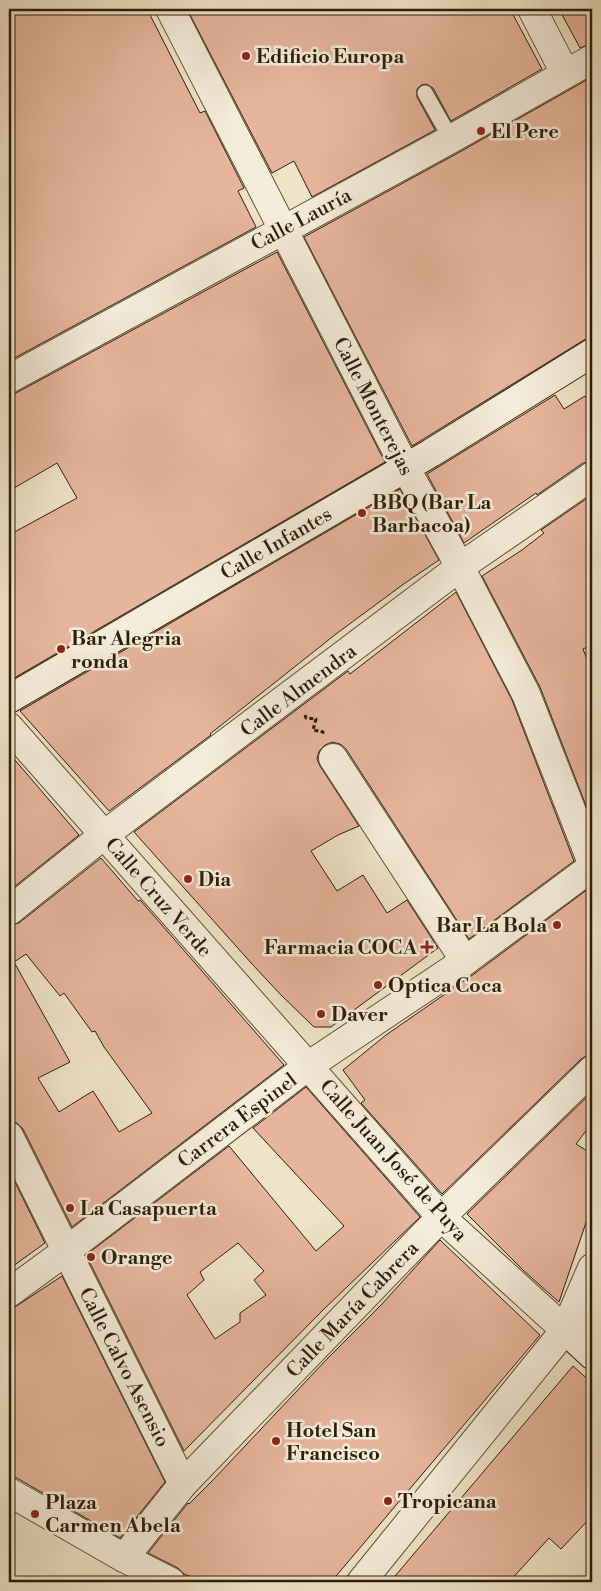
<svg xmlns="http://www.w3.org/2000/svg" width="601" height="1591" font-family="'Libre Bodoni',serif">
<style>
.building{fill:#e7b59d;stroke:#2e1e09;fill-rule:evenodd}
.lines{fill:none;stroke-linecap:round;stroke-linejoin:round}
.lane-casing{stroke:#5e5038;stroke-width:18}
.street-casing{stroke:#5e5038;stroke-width:30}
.secondary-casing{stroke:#2e1e09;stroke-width:30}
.path{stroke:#2e1e09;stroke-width:3;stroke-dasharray:4 2.5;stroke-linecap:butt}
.lane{stroke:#f5eddb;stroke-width:15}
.street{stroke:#f5eddb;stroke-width:28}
.secondary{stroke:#f5eddb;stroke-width:28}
.poi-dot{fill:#8f2418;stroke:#f5eddb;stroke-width:2}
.labels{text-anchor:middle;stroke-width:5;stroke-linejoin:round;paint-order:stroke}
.poi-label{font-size:20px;font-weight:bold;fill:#2e1e09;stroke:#f5eddb;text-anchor:start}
.street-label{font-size:20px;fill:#2e1e09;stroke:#f5eddb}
</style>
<rect width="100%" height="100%" fill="#efe4c7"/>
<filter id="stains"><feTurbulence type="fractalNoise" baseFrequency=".004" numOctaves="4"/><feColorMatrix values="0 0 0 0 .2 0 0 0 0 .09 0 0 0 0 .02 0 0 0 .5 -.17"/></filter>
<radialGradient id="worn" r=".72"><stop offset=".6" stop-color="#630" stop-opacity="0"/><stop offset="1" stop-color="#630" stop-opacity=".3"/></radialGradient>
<g class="building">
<polygon points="9,9 147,9 200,113 205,111 244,188 238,191 256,227 9,361"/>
<polygon points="187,9 510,9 542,69 451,121 433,88 426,84 421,85 417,89 417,97 435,130 312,197 294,161 272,173"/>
<polygon points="559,9 592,9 592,43 580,48"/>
<polygon points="592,77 592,337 584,340 412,446 304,237 458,153"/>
<polygon points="277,252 385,462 9,681 9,535 77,498 57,463 9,491 9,395 16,393"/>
<polygon points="555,395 564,409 585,396 592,406 592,461 583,463 537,495 536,493 464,543 427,474"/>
<polygon points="400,489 439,560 405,583 336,634 210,734 211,735 109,811 20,711"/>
<polygon points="592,495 592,645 583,649 592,672 592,821 540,687 482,576 522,550 544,533 541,530"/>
<polygon points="456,592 512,700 574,861 469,939 346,749 340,744 332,742 325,745 319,751 317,759 320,766 359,826 338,835 311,851 337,891 363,875 387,913 407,900 438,948 331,1027 314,1027 281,995 253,965 134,832 348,671 350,674"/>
<polygon points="9,753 79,835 9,891"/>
<path d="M101,858L138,901L140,900L284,1065L72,1227L23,1129L17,1123L9,1121V926L19,923ZM26,954L60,996L64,993L92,1032L95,1031L104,1047L152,1113L119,1132L93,1091L59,1112L38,1078L70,1062L14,962Z"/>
<polygon points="592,886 592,1055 588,1055 581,1059 442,1194 361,1103 365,1100 343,1070 386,1035 474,974"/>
<path d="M306,1087L420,1217L323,1310L184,1451L86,1255L229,1146L316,1251L344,1226L253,1128ZM238,1243L264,1271L254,1280L266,1295L240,1313V1322L215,1339L187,1295L204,1280L200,1272Z"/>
<polygon points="592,1092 592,1123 576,1144 592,1154 592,1205 559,1302 524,1271 467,1214"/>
<polygon points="9,1170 45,1243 9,1269"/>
<polygon points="440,1240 540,1335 331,1582 203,1582 184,1574 178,1568 148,1553 188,1503 189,1504 213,1480 326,1360 382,1304"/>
<polygon points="62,1276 165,1482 120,1538 17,1478 9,1476 9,1311"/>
<polygon points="573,1366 592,1383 592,1516 561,1549 549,1538 509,1582 390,1582"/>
</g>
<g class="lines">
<defs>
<polyline id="lane" points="425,93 451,139"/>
<g id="street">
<polyline points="170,9 405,467 460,567 526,694 592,863"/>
<polyline points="532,9 565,73"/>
<polyline points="9,379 451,139 592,59"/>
<polyline points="9,727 441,1217 565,1330"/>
<polyline points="333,758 465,961"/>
<polyline points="9,911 104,835 460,567 592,476"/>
<polyline points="9,1136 183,1484"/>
<polyline points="9,1293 66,1251 308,1066 465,961 592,867"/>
<polyline points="9,1492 124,1558 171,1582"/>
<polyline points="124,1558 183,1484 441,1217 592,1070"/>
<polyline points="361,1582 565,1330 592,1268"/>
</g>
<g id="secondary">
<polyline points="9,699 431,453 592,353"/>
<polyline points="592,1304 565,1330 592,1355"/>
</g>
</defs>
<use href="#lane" class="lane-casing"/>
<use href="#street" class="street-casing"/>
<use href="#secondary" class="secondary-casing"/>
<polyline class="path" points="305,715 306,718 316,719 313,730 323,732 322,734"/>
<use href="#lane" class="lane"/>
<use href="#street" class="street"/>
<use href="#secondary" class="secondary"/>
</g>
<g class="poi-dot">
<circle cx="246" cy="56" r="5"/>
<circle cx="481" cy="131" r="5"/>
<circle cx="362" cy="513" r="5"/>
<circle cx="61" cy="649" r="5"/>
<circle cx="188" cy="879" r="5"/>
<circle cx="557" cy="925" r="5"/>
<path d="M424.5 939.5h5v5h5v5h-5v5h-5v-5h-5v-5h5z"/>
<circle cx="378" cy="985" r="5"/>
<circle cx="321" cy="1014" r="5"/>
<circle cx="70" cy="1208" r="5"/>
<circle cx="91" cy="1257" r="5"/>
<circle cx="276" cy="1441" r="5"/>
<circle cx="388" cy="1501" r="5"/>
<circle cx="35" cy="1514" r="5"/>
</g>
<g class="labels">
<g class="poi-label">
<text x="256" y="63">Edificio Europa</text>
<text x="491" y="138">El Pere</text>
<text x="372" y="509">BBQ (Bar La<tspan x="372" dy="23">Barbacoa)</tspan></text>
<text x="71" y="645">Bar Alegria<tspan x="71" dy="23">ronda</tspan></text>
<text x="198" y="886">Dia</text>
<text x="547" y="932" text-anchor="end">Bar La Bola</text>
<text x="417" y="954" text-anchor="end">Farmacia COCA</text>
<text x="388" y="992">Optica Coca</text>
<text x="331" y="1021">Daver</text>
<text x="80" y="1215">La Casapuerta</text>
<text x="101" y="1264">Orange</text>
<text x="286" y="1437">Hotel San<tspan x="286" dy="23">Francisco</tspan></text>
<text x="398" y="1508">Tropicana</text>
<text x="45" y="1509">Plaza<tspan x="45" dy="23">Carmen Abela</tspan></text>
</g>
<g class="street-label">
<text transform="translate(301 219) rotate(-28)" y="7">Calle Lauría</text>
<text transform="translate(374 406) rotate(63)" y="7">Calle Monterejas</text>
<text transform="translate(276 543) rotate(-30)" y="7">Calle Infantes</text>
<text transform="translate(298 690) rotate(-37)" y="7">Calle Almendra</text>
<text transform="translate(159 897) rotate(49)" y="7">Calle Cruz Verde</text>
<text transform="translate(237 1120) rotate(-37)" y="7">Carrera Espinel</text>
<text transform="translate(394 1160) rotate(48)" y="7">Calle Juan José de Puya</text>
<text transform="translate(352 1309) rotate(-46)" y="7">Calle María Cabrera</text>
<text transform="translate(125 1367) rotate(63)" y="7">Calle Calvo Asensio</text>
</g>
</g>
<rect width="601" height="1591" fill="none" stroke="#efe4c7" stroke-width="30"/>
<rect x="10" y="10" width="581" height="1571" fill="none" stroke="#2e1e09" stroke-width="2.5"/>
<rect x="15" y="15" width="571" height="1561" fill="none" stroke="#2e1e09"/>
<rect width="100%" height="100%" filter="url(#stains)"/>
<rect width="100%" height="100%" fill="url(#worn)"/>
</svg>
